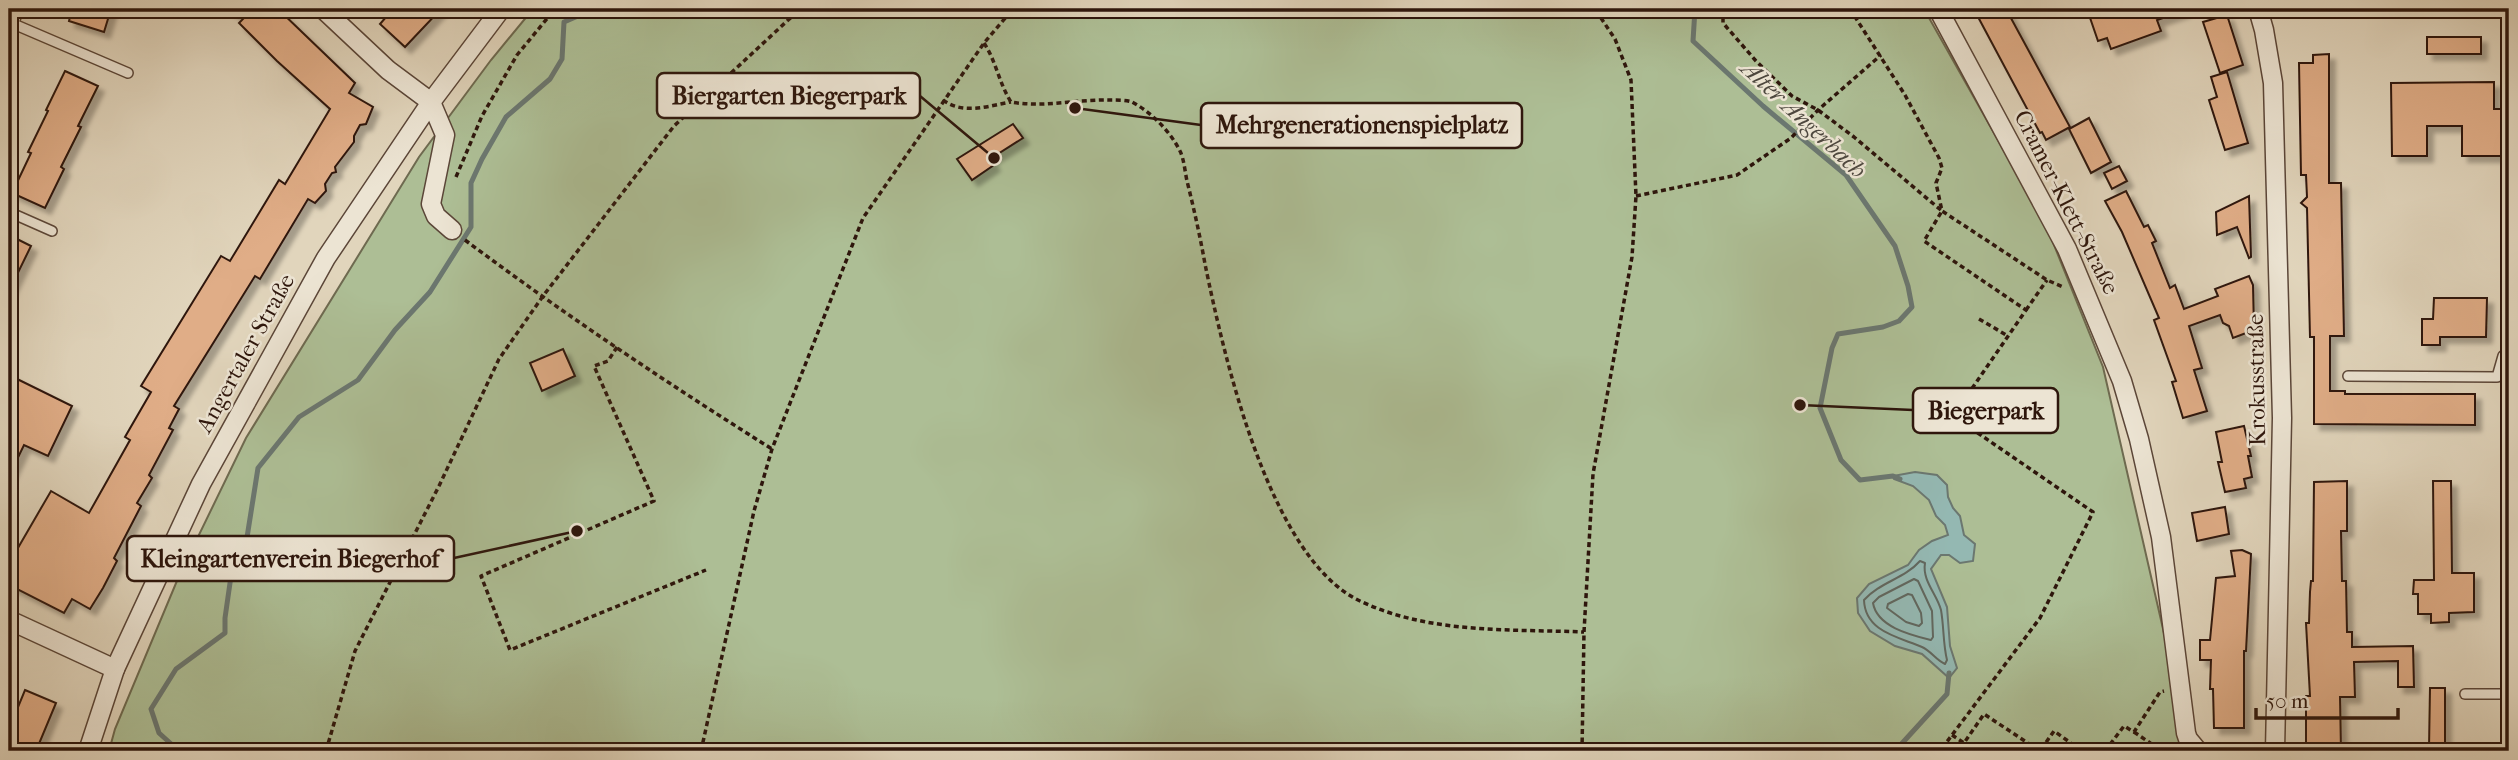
<svg xmlns="http://www.w3.org/2000/svg" width="2518" height="760" font-family="'IM FELL French Canon',serif">
<style>
.green{fill:#adbe95;stroke:#6e6a50;stroke-width:2}
.water{fill:#94b8b2;stroke:#6b7770;stroke-width:2}
.lines{fill:none;stroke-linecap:round;stroke-linejoin:round}
.shore{stroke:#61675f;stroke-width:2}
.stream{stroke:#6b7770;stroke-width:5}
.building{fill:#e0ad87;stroke:#2e160c;stroke-width:2;filter:url(#shadow)}
.service-casing{stroke:#5b4638;stroke-width:12}
.minor-casing{stroke:#5b4638;stroke-width:21}
.path{stroke:#2e160c;stroke-width:3.5;stroke-dasharray:5 3.5;stroke-linecap:butt}
.service{stroke:#ece4d3;stroke-width:9}
.minor{stroke:#ece4d3;stroke-width:18}
.labels{text-anchor:middle;stroke-width:5;stroke-linejoin:round;paint-order:stroke}
.street-label{font-size:23px;fill:#2e160c;stroke:#ece4d3}
.water-label{font-size:24px;font-style:italic;fill:#4d473e;stroke:#ece4d3}
.leader{fill:none;stroke:#2e160c;stroke-width:2.5}
.callout-dot{fill:#2e160c;stroke:#ece4d3;stroke-width:2.5}
.callout{fill:#ece4d3;stroke:#2e160c;stroke-width:2.5}
.callout-label{font-size:24px;text-anchor:middle;font-weight:bold;fill:#2e160c}
</style>
<defs>
<filter id="shadow"><feDropShadow dx="6" dy="6" stdDeviation="2" flood-color="#0004"/></filter>
</defs>
<rect width="100%" height="100%" fill="#e1d5bc"/>
<filter id="stains"><feTurbulence type="fractalNoise" baseFrequency=".00286" numOctaves="4"/><feColorMatrix values="0 0 0 0 .2 0 0 0 0 .09 0 0 0 0 .02 0 0 0 .5 -.17"/></filter>
<radialGradient id="worn" r=".72"><stop offset=".6" stop-color="#630" stop-opacity="0"/><stop offset="1" stop-color="#630" stop-opacity=".3"/></radialGradient>
<polygon class="green" points="533,9 1924,9 2046,225 2103,367 2191,751 109,751 115,729 179,576 246,438 419,157 491,60"/>
<polygon class="water" points="1915,472 1937,475 1947,485 1948,497 1953,508 1960,516 1964,535 1975,544 1973,561 1960,563 1949,555 1941,555 1931,569 1947,607 1950,646 1957,668 1949,678 1922,654 1895,646 1870,631 1858,613 1857,598 1869,584 1908,565 1919,550 1932,541 1948,535 1945,525 1936,516 1929,500 1913,486 1894,479 1893,476"/>
<g class="lines">
<g class="shore">
<path d="M1920,561L1925,563C1922,581 1937,594 1941,610C1944,627 1943,644 1947,660L1945,664C1936,660 1931,651 1922,647C1899,637 1865,632 1864,600C1880,582 1904,579 1920,561Z"/>
<path d="M1914,579L1918,581L1932,611L1933,637L1931,640C1911,635 1877,627 1873,603L1879,597Z"/>
<polygon points="1908,594 1912,595 1921,613 1922,623 1919,626 1906,622 1887,608 1888,604"/>
</g>
<g class="stream">
<polyline points="1695,9 1693,41 1763,106 1846,175 1895,246 1908,286 1912,307 1899,321 1883,327 1838,334 1832,348 1820,408 1841,460 1860,480 1893,476 1900,479"/>
<polyline points="179,751 159,733 151,709 176,669 225,633 225,618 232,569 245,550 258,468 299,417 358,380 395,330 430,292 471,227 471,183 482,159 506,117 550,79 562,59 564,22 594,9"/>
<polyline points="1895,751 1947,694 1949,673"/>
</g>
</g>
<g class="building">
<polygon points="72,9 111,9 104,32 69,21"/>
<polygon points="228,9 278,9 355,83 349,93 373,107 366,124 360,125 354,136 354,142 335,167 336,172 332,173 325,184 326,191 315,203 308,199 260,279 255,276 174,406 179,409 169,428 173,430 149,475 152,478 137,503 141,506 114,558 117,561 103,588 90,609 72,599 64,613 9,585 9,549 15,553 51,491 89,513 130,440 125,437 151,392 141,386 221,256 230,261 279,180 285,184 330,109 277,61 239,23 243,19"/>
<polygon points="393,9 441,9 405,47 380,24"/>
<polygon points="1978,9 2006,9 2070,127 2046,140 2042,132 2040,133 1977,15 1980,13"/>
<polygon points="2087,9 2184,9 2184,11 2157,20 2161,31 2111,49 2107,38 2098,41"/>
<polygon points="2227,15 2243,65 2220,73 2203,22"/>
<rect x="2427" y="37" width="54" height="17"/>
<polygon points="2329,54 2329,183 2341,183 2344,336 2330,336 2330,391 2345,391 2345,394 2475,394 2475,425 2314,424 2314,337 2310,337 2307,208 2301,203 2307,197 2306,175 2301,175 2299,63 2313,63 2313,55"/>
<polygon points="65,71 98,86 78,126 81,127 61,167 64,169 45,208 12,193 31,153 28,152 48,111 46,110"/>
<polygon points="2227,72 2248,143 2225,150 2209,100 2217,97 2211,77"/>
<polygon points="2494,82 2494,109 2509,109 2509,156 2462,156 2462,126 2427,126 2427,156 2392,156 2391,83"/>
<polygon points="2089,118 2111,162 2091,173 2069,129"/>
<polygon points="1013,124 1023,138 990,159 994,165 972,180 957,159"/>
<polygon points="2119,166 2127,181 2112,189 2104,173"/>
<polygon points="2126,191 2144,227 2148,225 2156,241 2152,243 2170,288 2175,285 2184,309 2218,296 2215,289 2249,276 2253,285 2254,330 2233,338 2229,326 2223,323 2220,315 2189,326 2202,368 2194,370 2207,411 2183,418 2172,382 2176,381 2154,320 2159,318 2122,232 2105,201"/>
<polygon points="2249,196 2251,257 2249,258 2237,227 2217,235 2216,212"/>
<polygon points="9,235 31,246 9,291"/>
<polygon points="2434,298 2487,298 2486,337 2440,337 2440,345 2422,345 2422,319 2433,319"/>
<polygon points="563,349 575,376 542,391 530,363"/>
<polygon points="9,375 72,406 48,456 24,445 9,476"/>
<polygon points="2244,426 2251,456 2248,456 2252,477 2244,479 2246,488 2225,492 2218,462 2222,462 2216,432"/>
<polygon points="2347,481 2347,531 2341,531 2342,581 2346,581 2347,632 2352,632 2352,647 2413,646 2414,687 2398,687 2398,661 2354,662 2355,697 2340,697 2341,751 2306,751 2306,696 2310,696 2306,623 2309,623 2310,592 2311,581 2313,581 2314,482"/>
<polygon points="2433,481 2451,481 2452,573 2474,573 2474,612 2449,613 2449,622 2431,623 2431,614 2418,614 2418,594 2413,594 2414,580 2434,580"/>
<polygon points="2225,507 2229,534 2197,541 2192,513"/>
<polygon points="2242,550 2251,554 2246,651 2244,651 2244,728 2214,728 2213,689 2210,689 2211,660 2200,660 2200,640 2210,640 2216,578 2235,576 2231,551"/>
<polygon points="2430,688 2445,688 2445,749 2429,749"/>
<polygon points="25,690 56,703 36,751 9,751 9,729"/>
</g>
<g class="lines">
<defs>
<g id="service">
<polyline points="9,22 128,73"/>
<polyline points="9,212 52,231"/>
<polyline points="2348,376 2497,377 2503,356 2509,356"/>
<polyline points="2465,694 2509,694"/>
</g>
<g id="minor">
<polyline points="323,9 388,70 431,102 445,135 431,204 436,216 452,230"/>
<polyline points="1938,9 2067,249 2122,381 2139,439 2161,537 2186,733 2188,739 2198,751"/>
<polyline points="2258,9 2264,30 2273,83 2282,418 2275,751"/>
<polyline points="9,23 14,9"/>
<polyline points="9,620 115,669"/>
<polyline points="88,751 115,669 201,484 326,258 431,102 501,9"/>
</g>
</defs>
<use href="#service" class="service-casing"/>
<use href="#minor" class="minor-casing"/>
<g class="path">
<polyline points="1723,9 1723,23 1756,61 1792,96 1818,110 1854,137 1942,211 1924,241 2026,310 1953,416 2093,512 2040,618 1940,751"/>
<polyline points="1850,9 1905,95 1939,158 1942,168 1936,183 1942,211 2047,280 2063,287"/>
<path d="M984,43C996,61 999,83 1011,102C1044,108 1078,99 1111,100C1118,100 1126,100 1132,102C1151,112 1170,131 1180,151C1184,159 1185,172 1187,181C1194,209 1200,236 1205,264C1224,356 1269,558 1360,601C1429,634 1509,629 1584,632"/>
<path d="M943,100C963,115 988,106 1011,102"/>
<polyline points="456,177 482,116 517,55 555,9"/>
<polyline points="1636,196 1737,175 1791,138 1818,110 1881,55"/>
<path d="M465,240C564,314 667,383 772,449"/>
<polyline points="2026,310 2047,280"/>
<polyline points="1979,319 2008,336"/>
<polyline points="617,347 608,361 594,366 654,501 481,576 510,650 706,570"/>
<polyline points="2134,732 2162,751"/>
<polyline points="1952,735 1964,743 1984,714 2040,751 2054,731 2082,751"/>
<polyline points="326,751 355,651 439,486 499,359 543,296 674,126 800,9"/>
<polyline points="701,751 754,511 772,449 863,218 984,43 1013,9"/>
<polyline points="1582,751 1584,632 1593,474 1632,257 1636,196 1631,80 1615,39 1595,9"/>
<polyline points="2105,751 2124,726 2134,732 2160,692 2164,691"/>
</g>
<use href="#service" class="service"/>
<use href="#minor" class="minor"/>
</g>
<g class="labels">
<g class="street-label">
<text transform="translate(2067 202) rotate(63)" y="8">Cramer-Klett-Straße</text>
<text transform="translate(245 353) rotate(-61)" y="8">Angertaler Straße</text>
<text transform="translate(2256 380) rotate(-91)" y="8">Krokusstraße</text>
</g>
<g class="water-label">
<text transform="translate(1804 119) rotate(43)" y="8">Alter Angerbach</text>
</g>
</g>
<path class="leader" d="M994 158L920 96M1075 108L1201 125M1800 405L1913 410M577 531L454 558"/>
<g class="callout-dot">
<circle cx="994" cy="158" r="7"/>
<circle cx="1075" cy="108" r="7"/>
<circle cx="1800" cy="405" r="7"/>
<circle cx="577" cy="531" r="7"/>
</g>
<g class="callout">
<rect x="657" y="73" width="263" height="45" rx="7"/>
<rect x="1201" y="103" width="321" height="45" rx="7"/>
<rect x="1913" y="388" width="145" height="45" rx="7"/>
<rect x="127" y="536" width="327" height="45" rx="7"/>
</g>
<g class="callout-label">
<text x="789" y="104">Biergarten Biegerpark</text>
<text x="1362" y="133">Mehrgenerationenspielplatz</text>
<text x="1986" y="419">Biegerpark</text>
<text x="290" y="567">Kleingartenverein Biegerhof</text>
</g>
<rect width="2518" height="760" fill="none" stroke="#e1d5bc" stroke-width="35"/>
<rect x="10" y="10" width="2497" height="739" fill="none" stroke="#2e160c" stroke-width="3.5"/>
<rect x="18" y="18" width="2483" height="725" fill="none" stroke="#2e160c" stroke-width="2"/>
<path d="M2256 708v10h142v-10" fill="none" stroke="#2e160c" stroke-width="3.5"/>
<text x="2266" y="708" font-size="21" fill="#2e160c" stroke="#ece4d3" stroke-width="5" paint-order="stroke">50 m</text>
<rect width="100%" height="100%" filter="url(#stains)"/>
<rect width="100%" height="100%" fill="url(#worn)"/>
</svg>
